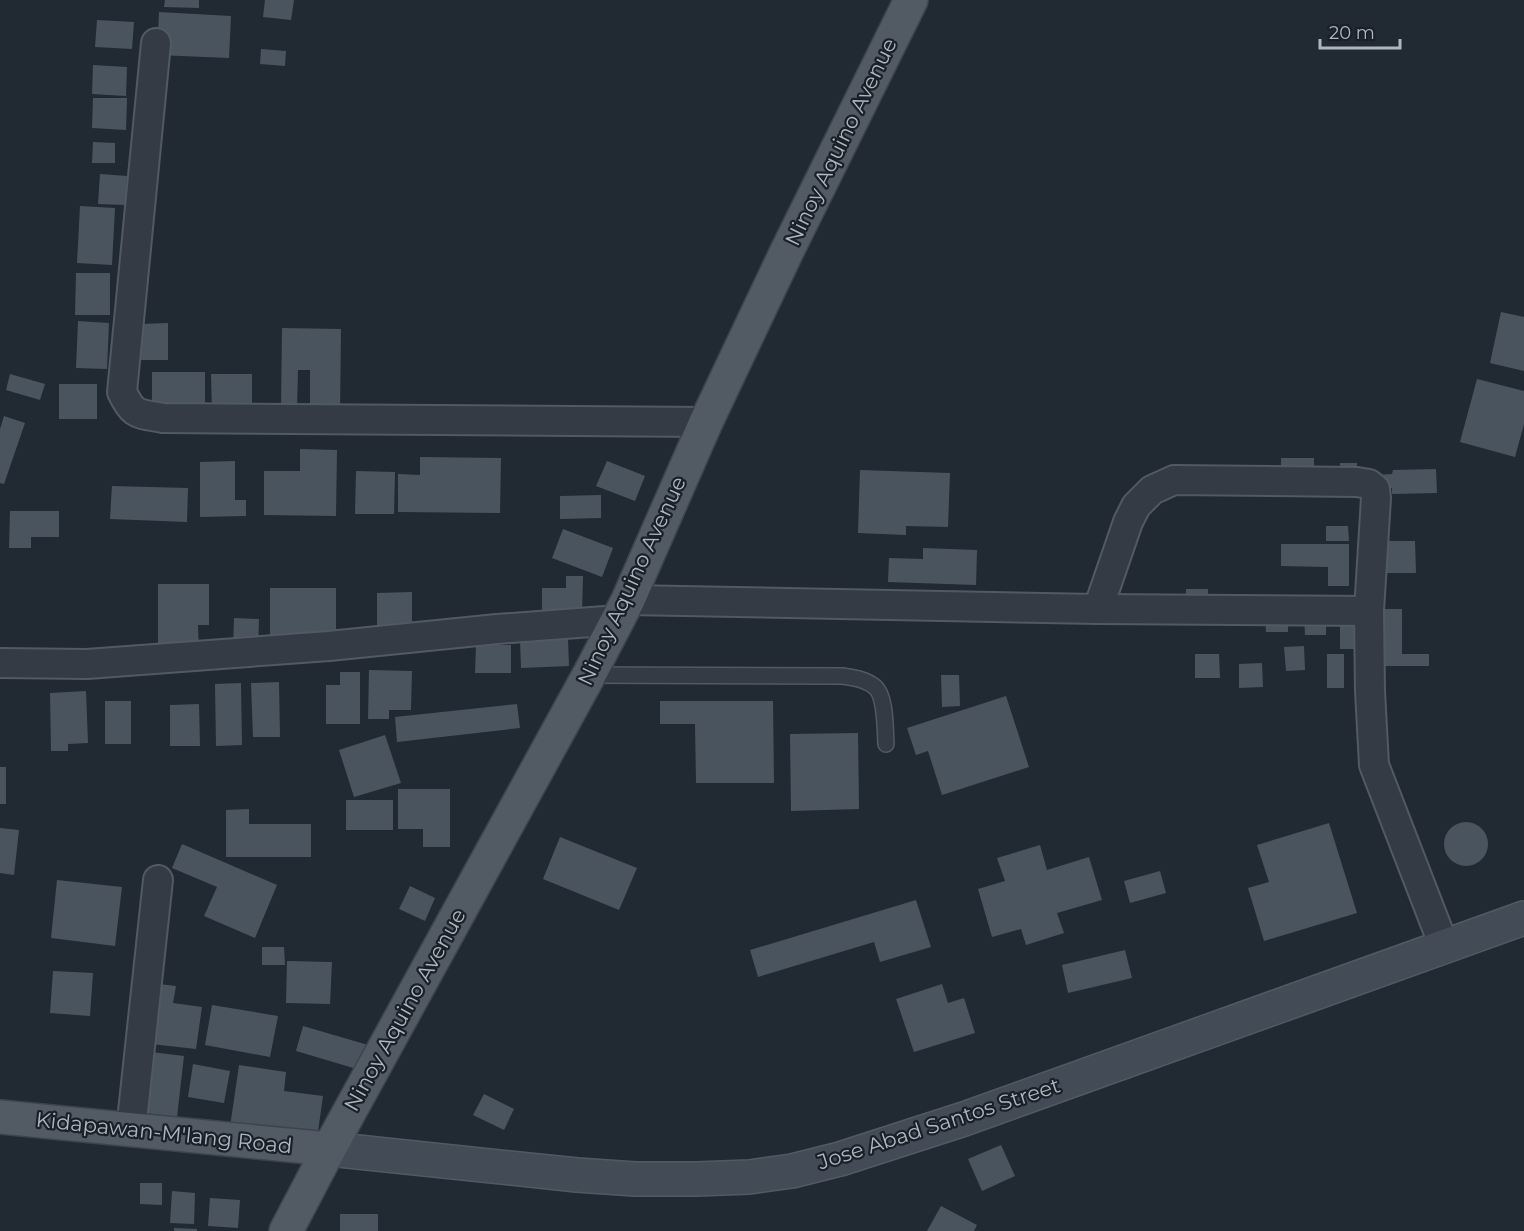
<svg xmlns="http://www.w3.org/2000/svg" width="1524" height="1231" font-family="Montserrat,sans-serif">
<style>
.building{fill:#4a545f}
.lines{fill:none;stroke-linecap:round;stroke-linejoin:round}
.lane-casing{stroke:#525962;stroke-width:18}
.street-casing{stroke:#525962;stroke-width:32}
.secondary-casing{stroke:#525962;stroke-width:36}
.primary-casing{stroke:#3e444d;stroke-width:36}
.lane{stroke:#343b44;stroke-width:15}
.street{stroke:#343b44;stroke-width:28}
.secondary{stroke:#434b56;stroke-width:33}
.primary{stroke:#525a64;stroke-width:33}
.labels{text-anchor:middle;stroke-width:4.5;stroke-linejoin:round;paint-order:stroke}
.street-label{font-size:21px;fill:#aeb6c1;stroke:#1a2028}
</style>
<rect width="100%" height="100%" fill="#212a33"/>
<g class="building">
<polygon points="165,0 199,0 199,8 164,7"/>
<polygon points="265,0 294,0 291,20 263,17"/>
<polygon points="159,12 231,16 229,58 157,55"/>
<polygon points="97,20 134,22 132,49 95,47"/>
<polygon points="261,49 286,51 285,66 260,64"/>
<polygon points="93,65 127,67 126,96 92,94"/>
<polygon points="93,98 127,98 126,130 92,128"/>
<polygon points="93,142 115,143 115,163 92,163"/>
<polygon points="100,174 127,176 125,205 98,204"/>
<polygon points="80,206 115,208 112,265 77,263"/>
<polygon points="76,273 110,273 110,315 75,315"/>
<polygon points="1501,312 1524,317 1524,371 1490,363"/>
<polygon points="78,321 109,323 107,369 76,368"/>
<polygon points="168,323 168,360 140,360 140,324"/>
<polygon points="282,328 341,329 340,415 310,414 310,370 298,370 297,410 281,409"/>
<rect x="152" y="372" width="53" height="39"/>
<polygon points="10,374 45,384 40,400 6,390"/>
<polygon points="211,374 252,374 252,412 212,412"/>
<polygon points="1477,379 1524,391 1524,424 1515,457 1460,442"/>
<rect x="59" y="384" width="38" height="35"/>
<polygon points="4,416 25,423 4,484 0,483 0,429"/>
<polygon points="300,449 337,450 336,516 264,515 264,471 300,471"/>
<polygon points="420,457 501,458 500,513 398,512 398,474 420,475"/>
<polygon points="1281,458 1314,458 1314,479 1281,478"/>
<polygon points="235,461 235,500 246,500 246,516 200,517 200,462"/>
<polygon points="607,461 645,476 635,501 596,486"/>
<rect x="1340" y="463" width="17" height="17"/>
<polygon points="1436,469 1437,493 1392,494 1392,488 1377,488 1377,475 1392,474 1393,470"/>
<polygon points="860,470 950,473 948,527 906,526 906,535 858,533"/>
<polygon points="356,471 395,472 394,514 355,514"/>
<polygon points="112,486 188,488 187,522 110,519"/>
<polygon points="601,495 601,518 560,519 560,496"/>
<polygon points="10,511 59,511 59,537 31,537 31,548 9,548"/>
<polygon points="1326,526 1348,526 1349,541 1326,541"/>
<polygon points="563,529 613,548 602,577 552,558"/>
<polygon points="1376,541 1415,541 1416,573 1377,573"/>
<polygon points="1281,544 1349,544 1349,586 1328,586 1328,567 1281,566"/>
<polygon points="923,548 977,550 976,585 888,582 889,558 923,559"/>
<polygon points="566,576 583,576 582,613 542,612 542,588 566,588"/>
<polygon points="158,584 209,584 209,625 198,625 199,653 158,653"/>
<rect x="270" y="588" width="66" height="52"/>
<rect x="1186" y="589" width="22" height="20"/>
<polygon points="412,592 412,634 377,635 377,593"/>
<polygon points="1378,609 1402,609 1402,654 1429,654 1429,666 1377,666"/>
<rect x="1340" y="613" width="17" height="36"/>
<polygon points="1265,614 1288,614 1288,632 1266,632"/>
<polygon points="1304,616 1326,616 1326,635 1305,635"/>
<polygon points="234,618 259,619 258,650 233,649"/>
<polygon points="568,639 569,666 521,668 520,640"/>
<polygon points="476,645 511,645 511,673 475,673"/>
<polygon points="1304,646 1305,670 1286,671 1284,647"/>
<polygon points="1195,654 1219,654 1220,678 1195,678"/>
<rect x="1327" y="654" width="17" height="34"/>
<polygon points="1262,663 1263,687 1239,688 1239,664"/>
<polygon points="369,670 412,671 411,710 389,710 389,719 368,719"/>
<polygon points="340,672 360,672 360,724 326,724 326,685 340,685"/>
<polygon points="941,675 959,675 960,706 942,707"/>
<polygon points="279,682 280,737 253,737 251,683"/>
<polygon points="241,683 242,745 216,746 215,684"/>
<polygon points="86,691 88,743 68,744 68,751 51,751 50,693"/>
<polygon points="1006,696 1029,767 942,795 928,751 916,755 907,728"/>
<rect x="105" y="701" width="26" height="43"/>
<polygon points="660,701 773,701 774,783 696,783 695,724 660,724"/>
<polygon points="199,704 200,746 170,746 170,705"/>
<polygon points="517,704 520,728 397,742 395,717"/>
<polygon points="858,733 859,809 791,811 790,734"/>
<polygon points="385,735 401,783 354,797 339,750"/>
<rect x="0" y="767" width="6" height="37"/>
<polygon points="398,789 450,789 450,847 423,847 423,829 398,829"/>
<rect x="346" y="800" width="47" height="30"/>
<polygon points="249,809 249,824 311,824 311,857 226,857 226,810"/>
<circle cx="1466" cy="844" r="22"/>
<polygon points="1329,823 1357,913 1264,941 1248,888 1269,882 1257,845"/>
<polygon points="0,828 19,830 14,875 0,873"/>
<polygon points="560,837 637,868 619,910 543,879"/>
<polygon points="182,844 277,885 255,938 204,916 217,887 172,868"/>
<polygon points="1040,845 1047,870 1089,857 1102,900 1057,913 1064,933 1026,945 1021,929 992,937 978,889 1005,881 997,858"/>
<polygon points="1160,871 1166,893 1130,903 1124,881"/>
<polygon points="57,880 122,887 115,946 51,938"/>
<polygon points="410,886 435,898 425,921 399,909"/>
<polygon points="916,900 931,947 880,962 874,942 758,977 750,950"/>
<polygon points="262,947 284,947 285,965 262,965"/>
<polygon points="1125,950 1132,978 1068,993 1062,965"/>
<polygon points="287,961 332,962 330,1004 286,1003"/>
<polygon points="53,971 93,973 90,1016 50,1013"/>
<polygon points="150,983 176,986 173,1003 202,1007 196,1049 142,1043"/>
<polygon points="942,984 948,1003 964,998 975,1033 914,1052 896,999"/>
<polygon points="212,1005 278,1016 270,1057 205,1045"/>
<polygon points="303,1026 368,1045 360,1070 296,1051"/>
<polygon points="143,1051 184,1056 177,1117 136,1112"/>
<polygon points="193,1064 230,1071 224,1103 188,1097"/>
<polygon points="239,1065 286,1072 284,1091 323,1096 317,1139 230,1127"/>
<polygon points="484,1094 514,1109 504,1130 473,1115"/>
<polygon points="1001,1145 1015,1176 982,1191 968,1159"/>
<polygon points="140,1183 162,1183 162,1205 140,1204"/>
<polygon points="172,1191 195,1193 194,1224 170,1223"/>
<polygon points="210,1198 240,1200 238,1228 208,1226"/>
<polygon points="941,1206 977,1225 974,1231 927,1231"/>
<rect x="340" y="1214" width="38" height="17"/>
<polygon points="174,1228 197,1229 197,1231 174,1231"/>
</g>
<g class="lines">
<defs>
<path id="lane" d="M589,675L842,676C854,678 866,679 875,687C886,696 885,730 886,744"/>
<g id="street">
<path d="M156,43L122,392C134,417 138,413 163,418L706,422"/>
<polyline points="628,600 1098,609 1369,611"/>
<polyline points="1098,609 1128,522 1136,506 1152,490 1174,480 1357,482 1369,484 1375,489 1376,498 1369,611 1370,691 1374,765 1444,946"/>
<polyline points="0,663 87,664 329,646 497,629 618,620"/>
<polyline points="131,1130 158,880"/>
</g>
<polyline id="secondary" points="329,1149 577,1175 635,1179 697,1179 749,1177 792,1171 840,1159 964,1119 1524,918"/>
<g id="primary">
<polyline points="0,1117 329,1149"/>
<polyline points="286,1231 329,1149 589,675 628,600 706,422 787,251 911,0"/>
</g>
</defs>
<use href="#lane" class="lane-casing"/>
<use href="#street" class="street-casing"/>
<use href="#secondary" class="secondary-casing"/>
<use href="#primary" class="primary-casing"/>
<use href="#lane" class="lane"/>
<use href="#street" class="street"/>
<use href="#secondary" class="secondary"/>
<use href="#primary" class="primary"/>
</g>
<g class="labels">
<g class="street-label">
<text transform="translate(841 142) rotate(-64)" y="7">Ninoy Aquino Avenue</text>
<text transform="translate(632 581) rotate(-65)" y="7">Ninoy Aquino Avenue</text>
<text transform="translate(405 1010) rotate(-61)" y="7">Ninoy Aquino Avenue</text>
<text transform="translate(939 1124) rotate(-18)" y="7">Jose Abad Santos Street</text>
<text transform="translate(164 1133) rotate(6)" y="7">Kidapawan-M'lang Road</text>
</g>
</g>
<path d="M1320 39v9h80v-9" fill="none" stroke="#aeb6c1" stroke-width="3"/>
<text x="1329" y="39" font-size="18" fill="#aeb6c1" stroke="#1a2028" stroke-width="4.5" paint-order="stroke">20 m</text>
</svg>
